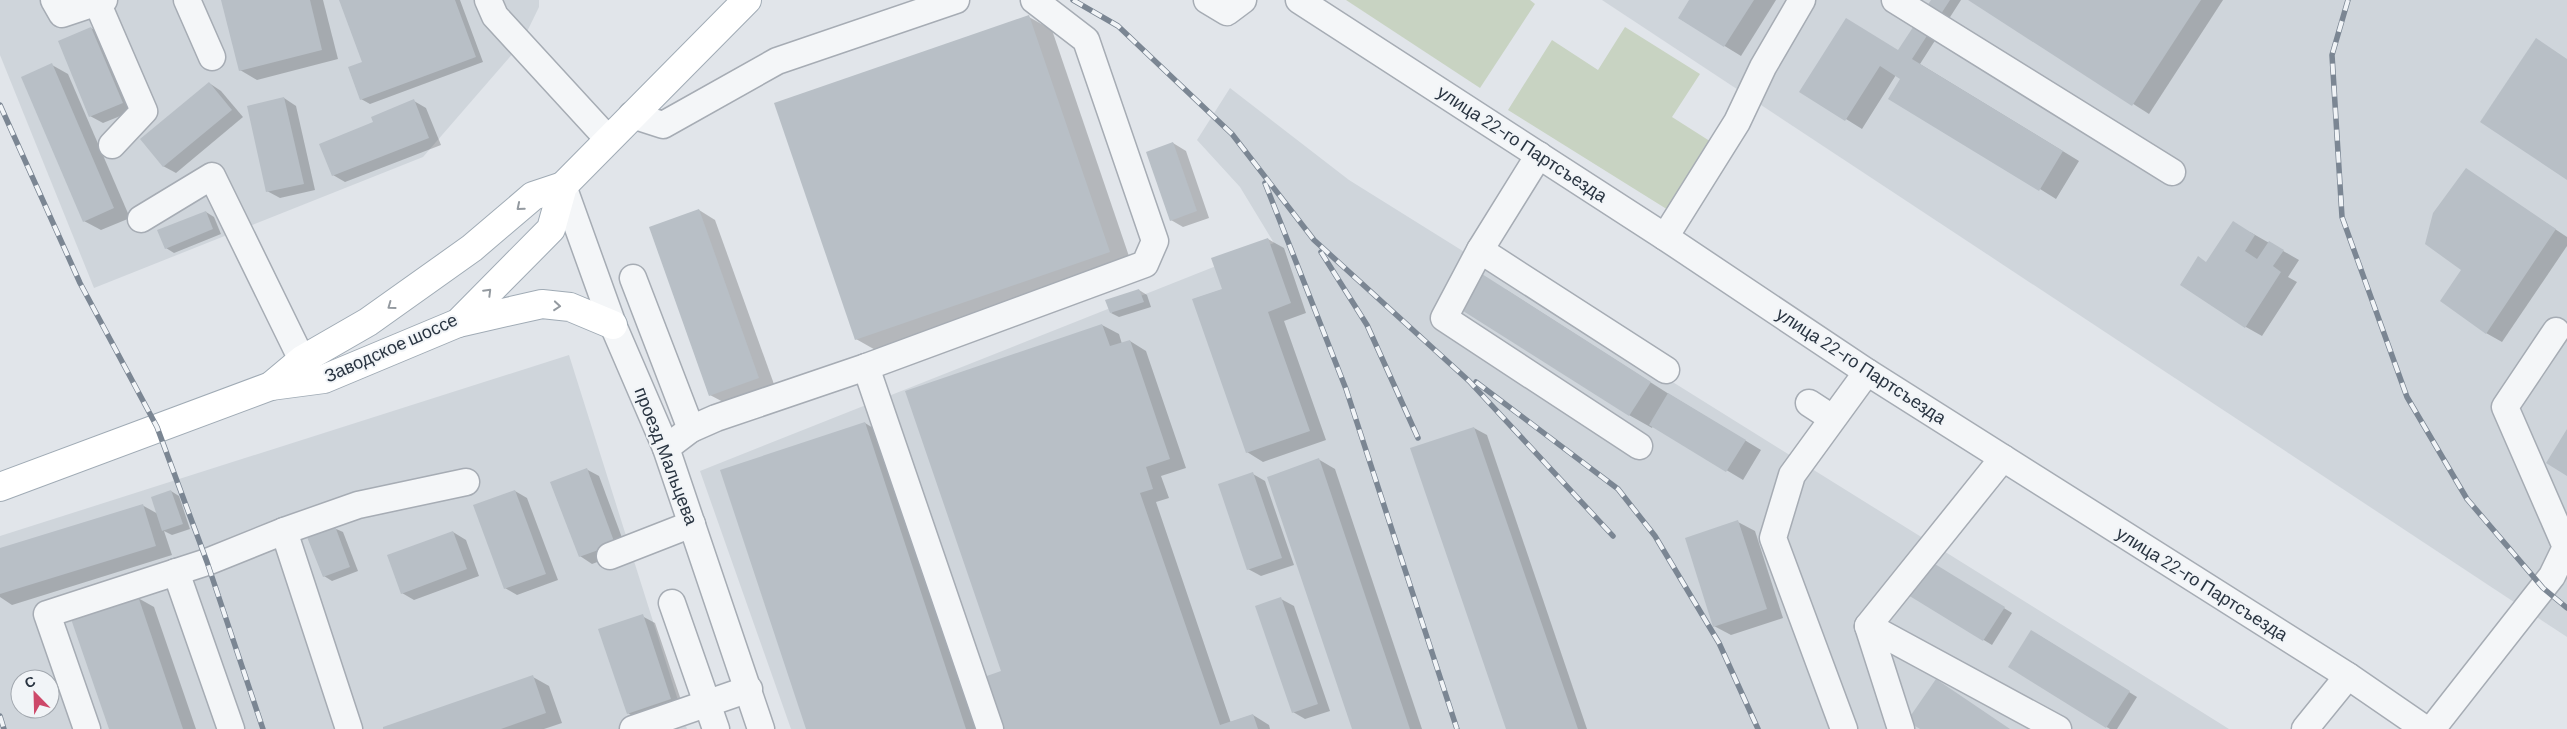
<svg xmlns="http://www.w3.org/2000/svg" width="2567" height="729" font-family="Barlow,sans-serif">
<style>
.built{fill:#cfd5db;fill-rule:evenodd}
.green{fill:#c8d3c2}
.shadow{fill:#0003}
.building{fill:#b8bfc6}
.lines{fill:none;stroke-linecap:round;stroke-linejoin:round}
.minor-casing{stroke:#a6acb4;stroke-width:29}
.major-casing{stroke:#a0abb5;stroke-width:30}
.minor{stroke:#f4f6f8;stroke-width:26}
.major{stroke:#fff;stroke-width:28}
.rail-casing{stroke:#7b8693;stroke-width:5.5}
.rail{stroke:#f1f4f7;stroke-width:4;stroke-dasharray:11;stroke-linecap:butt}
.oneway{stroke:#949aa0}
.labels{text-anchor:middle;stroke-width:4;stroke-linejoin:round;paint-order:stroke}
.street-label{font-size:18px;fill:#293441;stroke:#f1f4f7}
</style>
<rect width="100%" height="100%" fill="#e1e5ea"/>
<g class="built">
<polygon points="0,0 539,0 539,7 521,44 423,157 94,288 0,55"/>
<polygon points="1602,0 2567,0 2567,637"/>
<polygon points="1230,88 1349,180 2229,729 791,729 700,471 1274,243 1240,187 1197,140"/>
<path d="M569,355L687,729H0V536ZM20,679H50V709H20Z"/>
</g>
<g class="green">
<polygon points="1346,0 1530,0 1535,4 1480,88"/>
<polygon points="1625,27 1700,74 1672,117 1716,145 1673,213 1508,110 1552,40 1598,70"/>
</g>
<g class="shadow">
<polygon points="222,0 323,0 338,59 257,80 240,70"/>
<polygon points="341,0 460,0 483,62 370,104 361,99 364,63"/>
<polygon points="1691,0 1776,0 1741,56 1679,18"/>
<polygon points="1932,0 1961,0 1920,64 2079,161 2056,199 2040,189 1896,75 1862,129 1801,91 1899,51"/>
<polygon points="1970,0 2223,0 2149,114"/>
<polygon points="1029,17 1052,30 1132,265 879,352 856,339"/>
<polygon points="91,28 104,35 135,110 103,123 90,116"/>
<polygon points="52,65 68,74 130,218 101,230 84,221"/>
<polygon points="209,83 221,91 243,117 176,173 163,166"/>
<polygon points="284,98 296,106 315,190 280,198 267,191"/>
<polygon points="414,101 426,108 441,145 345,182 333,175 374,123"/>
<polygon points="1173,143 1186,151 1209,218 1183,227 1171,220"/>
<polygon points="2466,170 2567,237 2567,246 2502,342 2486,333 2463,270"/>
<polygon points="699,210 715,220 775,387 727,404 710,395"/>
<polygon points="206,212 214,217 221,234 174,253 166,248"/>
<polygon points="2250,232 2299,260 2288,277 2297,282 2262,336 2246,327 2207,263"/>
<polygon points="1268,239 1284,248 1306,313 1284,321 1326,440 1263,462 1247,452 1224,290"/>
<polygon points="1505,289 1672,396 1761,450 1743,480 1653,426 1652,428 1629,415"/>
<polygon points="1139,290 1147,295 1151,307 1119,317 1111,313"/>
<polygon points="1102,325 1119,334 1122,344 1130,341 1146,351 1186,468 1161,476 1169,498 1156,502 1231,723 1253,715 1269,725 1270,729 1003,729 1003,672 907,392"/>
<polygon points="865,423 881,433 979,729 807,729"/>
<polygon points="1474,428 1487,435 1587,729 1507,729"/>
<polygon points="1318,459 1335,469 1422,729 1353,729"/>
<polygon points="586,469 599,476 627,551 592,564 580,556"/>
<polygon points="1253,474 1265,481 1294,565 1261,576 1248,569"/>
<polygon points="171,491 179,496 190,529 172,535 164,531 172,555 12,605 0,597 0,550 142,505 158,514"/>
<polygon points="515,491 527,498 558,580 517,595 505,588"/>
<polygon points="1738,522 1755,531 1783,618 1731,635 1714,626"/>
<polygon points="334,528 343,532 358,571 332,581 324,576"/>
<polygon points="453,532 466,540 479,576 414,600 402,593"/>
<polygon points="1930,563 2012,613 1992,645 1910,595"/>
<polygon points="138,598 154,607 196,729 110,729"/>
<polygon points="1281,599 1294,606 1330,711 1305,719 1293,712"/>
<polygon points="642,616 655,623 683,706 640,721 628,713"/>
<polygon points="2040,636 2137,697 2117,729 2110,729 2010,667"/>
<polygon points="533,677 549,686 562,723 544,729 385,729"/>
</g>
<g class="building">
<polygon points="221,0 310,0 322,50 239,71"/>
<polygon points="339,0 455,0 476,57 360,100 348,67 362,62"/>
<polygon points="1689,0 1754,0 1724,47 1678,18"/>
<polygon points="1931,0 1950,0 1912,59 2063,151 2039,191 1888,99 1900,79 1880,66 1845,121 1799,92 1846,18 1898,50"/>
<polygon points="1968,0 2201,0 2132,106"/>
<polygon points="1029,15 1110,252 855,340 774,103"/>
<polygon points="91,27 123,103 89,117 58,41"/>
<polygon points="2536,38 2567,59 2567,180 2480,122"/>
<polygon points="52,63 114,208 83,222 21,77"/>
<polygon points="209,82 232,110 163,167 140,139"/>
<polygon points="284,97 304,184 266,192 247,106"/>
<polygon points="414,99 429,138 332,176 319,144 373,122 371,117"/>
<polygon points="1173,142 1197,211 1170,221 1146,152"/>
<polygon points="2466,168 2556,229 2486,334 2440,301 2461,270 2425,244 2433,213"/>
<polygon points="699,209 759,378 709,396 649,227"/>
<polygon points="206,211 213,229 165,249 157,230"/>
<polygon points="2233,221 2255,235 2245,251 2257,259 2269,241 2284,250 2273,266 2281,272 2245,328 2180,285 2198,256 2206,262"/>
<polygon points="1268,238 1291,303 1268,312 1310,431 1246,453 1192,299 1222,289 1211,258"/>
<polygon points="1482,274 1651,382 1629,416 1460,309"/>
<polygon points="1139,289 1144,302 1110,313 1105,300"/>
<polygon points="1102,324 1110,346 1130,340 1170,459 1146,467 1153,489 1140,493 1220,725 1253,714 1258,729 1002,729 984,677 1001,671 905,391"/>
<polygon points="1668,393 1746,440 1726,472 1649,425"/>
<polygon points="865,422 966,729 806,729 720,470"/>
<polygon points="1474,427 1578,729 1506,729 1410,448"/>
<polygon points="2567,429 2567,476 2546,463"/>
<polygon points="1319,458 1410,729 1352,729 1267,477"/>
<polygon points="587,468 615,544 579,557 550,482"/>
<polygon points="1253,472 1282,558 1247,570 1218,484"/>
<polygon points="171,490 183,524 162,531 151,497"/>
<polygon points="515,490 546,574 504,589 473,505"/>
<polygon points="143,504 156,546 0,594 0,548"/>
<polygon points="1738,520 1767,609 1713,627 1685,538"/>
<polygon points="335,526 350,567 323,577 307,537"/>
<polygon points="453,531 467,569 401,594 387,555"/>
<polygon points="1930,561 2005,607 1983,641 1908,595"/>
<polygon points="138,596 183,729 109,729 71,619"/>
<polygon points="1281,597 1318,704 1292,713 1255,606"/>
<polygon points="643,614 671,699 627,714 598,629"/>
<polygon points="2031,630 2130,691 2106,728 2008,667"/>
<polygon points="533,675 546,713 501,729 383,729 383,727"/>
<polygon points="1936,679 2010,729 1920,729 1907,721"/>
</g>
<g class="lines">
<defs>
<g id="minor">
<polyline points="54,0 62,14 104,0"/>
<polyline points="187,0 212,57"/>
<polyline points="488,0 495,16 608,139"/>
<polyline points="1207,0 1227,12 1243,0"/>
<polyline points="1299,0 1665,237 1867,372 2348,676 2425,729"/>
<polyline points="1895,0 2172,172"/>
<polyline points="97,2 144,111 112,145"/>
<polyline points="632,115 663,125 777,61 956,0"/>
<polyline points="1539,155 1480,250 1444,318 1639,446"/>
<polyline points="563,186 613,325 666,448 761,729"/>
<polyline points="141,219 212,176 302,360"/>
<polyline points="1665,237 1737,122 1763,67 1802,0"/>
<polyline points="1480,250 1666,370"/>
<polyline points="633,278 691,429"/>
<polyline points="866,367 990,729"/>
<polyline points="1809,403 1832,418"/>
<polyline points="666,448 691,429 716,418 866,367 1145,264 1155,241 1086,40 1034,0"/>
<polyline points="2003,458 1868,626 2058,729"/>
<polyline points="284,531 358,505 466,482"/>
<polyline points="610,556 692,524"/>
<polyline points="176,572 231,729"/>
<polyline points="672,603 716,729"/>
<polyline points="1868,626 1901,729"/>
<polyline points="87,729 47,614 207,562 284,531 349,729"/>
<polyline points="633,729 749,689"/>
<polyline points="1844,729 1773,538 1792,475 1867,372"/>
<polyline points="2305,729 2348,676"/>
<polyline points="2432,729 2552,576 2566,547 2505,407 2556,331"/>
</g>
<g id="major">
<polyline points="458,323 542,304 570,307 613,325"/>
<polyline points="271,386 302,360 368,322 472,248 533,196 563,186"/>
<polyline points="0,487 271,386 324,379 458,323 551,229 563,186 747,0"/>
</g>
</defs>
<use href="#minor" class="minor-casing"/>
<use href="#major" class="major-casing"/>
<use href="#minor" class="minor"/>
<use href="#major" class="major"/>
<defs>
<g id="rail">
<polyline points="1073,0 1118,26 1232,134 1314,240 1469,381 1613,536"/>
<polyline points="2348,0 2332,55 2342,217 2407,397 2467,499 2543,588 2567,608"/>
<polyline points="0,105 80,283 157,427 207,562 263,729"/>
<polyline points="1265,183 1346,389 1457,729"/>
<polyline points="1321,252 1367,325 1418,438"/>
<polyline points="1476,382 1618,489 1655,536 1719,643 1758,729"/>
<polyline points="0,716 4,729"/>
</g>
</defs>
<use href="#rail" class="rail-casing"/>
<use href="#rail" class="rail"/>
</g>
<defs><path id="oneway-chevron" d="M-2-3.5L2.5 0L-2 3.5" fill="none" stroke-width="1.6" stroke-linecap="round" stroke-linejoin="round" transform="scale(1.25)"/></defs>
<g class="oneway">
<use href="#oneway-chevron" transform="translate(520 207) rotate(140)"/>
<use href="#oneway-chevron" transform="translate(488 292) rotate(-45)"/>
<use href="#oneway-chevron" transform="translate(391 306) rotate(144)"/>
<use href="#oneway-chevron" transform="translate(557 306) rotate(5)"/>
</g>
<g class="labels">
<g class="street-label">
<text transform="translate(1522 144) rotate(33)" y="6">улица 22-го Партсъезда</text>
<text transform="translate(391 348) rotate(-24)" y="6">Заводское шоссе</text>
<text transform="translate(1861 366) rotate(33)" y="6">улица 22-го Партсъезда</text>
<text transform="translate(666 456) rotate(69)" y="6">проезд Мальцева</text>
<text transform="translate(2202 584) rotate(32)" y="6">улица 22-го Партсъезда</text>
</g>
</g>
<g transform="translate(35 694) rotate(337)"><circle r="24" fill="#f1f4f7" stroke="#a1a7ae"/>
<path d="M0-4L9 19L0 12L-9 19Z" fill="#cd4869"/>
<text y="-8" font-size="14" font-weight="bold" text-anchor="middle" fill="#293441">С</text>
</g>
</svg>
